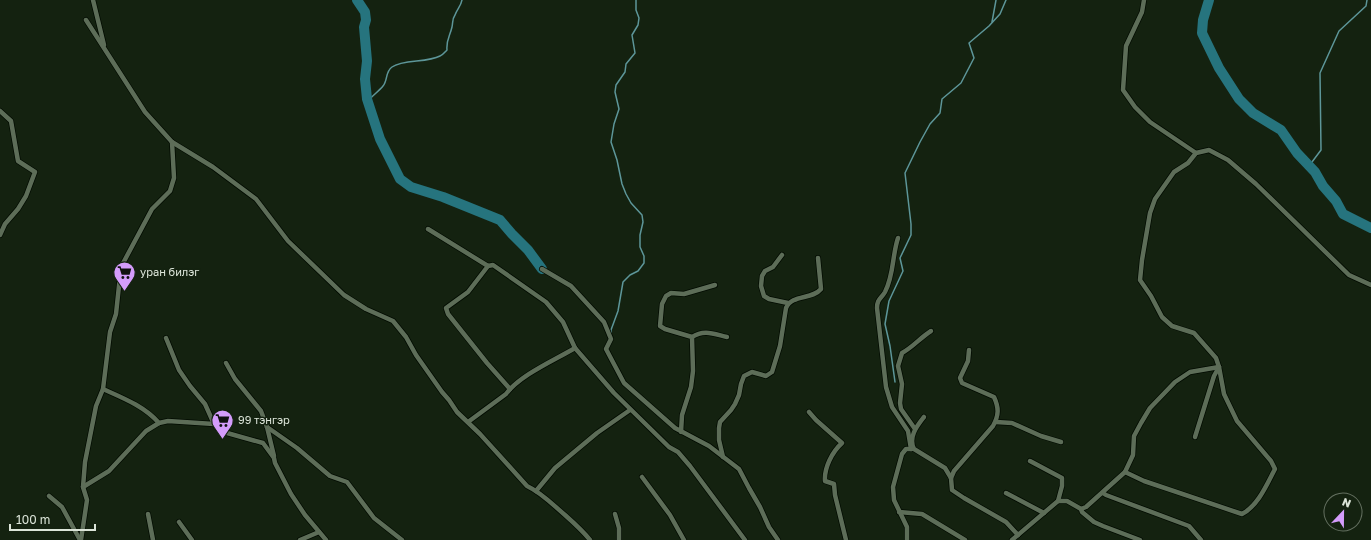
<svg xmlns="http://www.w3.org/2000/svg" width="1371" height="540" font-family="'Golos Text',sans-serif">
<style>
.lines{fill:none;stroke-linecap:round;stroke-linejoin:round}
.stream{stroke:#5d9699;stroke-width:1.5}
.river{stroke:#26747e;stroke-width:10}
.minor-casing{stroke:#020b00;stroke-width:6}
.minor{stroke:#5d6d58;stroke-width:4.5}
.labels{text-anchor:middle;stroke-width:3;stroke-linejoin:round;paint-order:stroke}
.poi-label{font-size:11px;fill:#dce5d9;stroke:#142210;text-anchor:start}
</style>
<rect width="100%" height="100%" fill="#142210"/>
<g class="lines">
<g class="stream">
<polyline points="992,22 996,0"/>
<path d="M368,101C372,96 379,91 383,86C388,80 385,72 392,67C403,59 427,63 440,56C443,55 445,52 447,50C446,40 450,36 452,27C453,23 452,19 455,15C457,9 461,6 462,0"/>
<polyline points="1309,166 1321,150 1320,73 1339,31 1366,6 1367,0"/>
<polyline points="611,335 611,330 618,311 623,282 630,275 638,271 644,263 644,256 640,247 640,235 643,222 642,215 631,203 626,194 622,184 617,160 611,142 614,124 619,109 615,92 616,85 625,72 626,64 635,53 632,35 638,25 639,18 636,10 636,0"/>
<polyline points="895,382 890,346 885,324 889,301 903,271 900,258 911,235 911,224 905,173 920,142 930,124 940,113 942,99 961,83 974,58 969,43 989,26 1000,14 1006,0"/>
</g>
<g class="river">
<polyline points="357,0 365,12 366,20 364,27 367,61 365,79 367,99 380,139 400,179 411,187 443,197 500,220 512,234 528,250 542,269"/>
<polyline points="1209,0 1203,20 1202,33 1219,68 1239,99 1253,113 1281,130 1297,153 1315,172 1323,186 1336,201 1343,214 1371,228"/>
</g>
<defs>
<g id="minor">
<polyline points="93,0 104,45"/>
<polyline points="1144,0 1142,12 1126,46 1123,90 1135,107 1150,122 1196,153"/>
<polyline points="0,111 11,121 18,161 35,172 26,196 18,209 5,224 0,235"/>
<path d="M172,142L213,167L256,199L288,241L344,295L366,309L393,321L406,337L416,355L442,392L449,400L457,412L480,434L527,486C542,493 553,505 565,515C574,523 583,531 590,540"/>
<polyline points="428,229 488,266 493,265 546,302 563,322 575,348 614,393 669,447 678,452 690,466 745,540"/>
<path d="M898,238C892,256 894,275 885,292C881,299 877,299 877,308L886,387L892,407L908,431L911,449"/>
<polyline points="782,255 773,267 765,271 762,276 761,286 764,296 769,299 788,303"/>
<polyline points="488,266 468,292 446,308 448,314 487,363 510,389"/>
<polyline points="542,269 571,286 604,322 611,339 606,349 624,383 675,428 709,446 739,469 749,488 760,507 769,527 778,540"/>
<path d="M692,337C704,329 714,334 727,337"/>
<polyline points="166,338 179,370 190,386 205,404 214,424 220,431 263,443 274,458 275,463 291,494 305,515 326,540"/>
<path d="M969,350L968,361L960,378L962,383L994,397C999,408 999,415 993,426L954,471L951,478L952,490L964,498L1006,522L1018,535"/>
<polyline points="226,363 235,379 261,411 267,427 274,456"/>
<path d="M103,389C123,398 144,406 159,423L168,421L214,424"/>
<path d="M809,412L816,420L842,443C832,452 824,468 825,481L834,484L835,495L846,540"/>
<path d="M924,417C917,426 908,437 914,449L945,468L951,478"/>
<path d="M468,422L506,394C520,375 555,360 575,348"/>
<polyline points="996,422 1012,423 1041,436 1061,442"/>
<polyline points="267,427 297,448 330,476 347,482 374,518 402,540"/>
<path d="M915,429L901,409L900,403L902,384L898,366L902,353C913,347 920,338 931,331"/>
<polyline points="681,432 682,415 691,387 693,371 692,337 665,329 660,326 662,304 666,296 671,293 684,294 715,285"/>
<polyline points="1195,437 1214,376 1219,367"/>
<path d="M723,457L719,440V428L720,422L731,410L735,404L739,395L741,384L744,376L752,372L766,376L772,372L780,346L786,308C792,294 812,300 821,289L818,258"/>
<path d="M1125,472L1144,481L1242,514C1258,506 1267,484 1275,469L1271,461L1237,421L1224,394L1219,367L1216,358L1194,333L1172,326L1162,317L1151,296L1140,280L1142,260L1150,213L1155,199L1174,172L1188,163L1196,153L1209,150L1228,160L1256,184L1349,275L1371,285"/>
<polyline points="642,477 670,515 684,540"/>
<polyline points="83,487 109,471 146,431 159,423"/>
<polyline points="536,491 555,468 597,433 630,410"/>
<polyline points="1006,493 1044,513"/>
<polyline points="1103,493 1106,495 1189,526 1201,540"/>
<polyline points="49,496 62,507 80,540"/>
<polyline points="1058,501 1067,501 1081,509 1086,507 1125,472 1133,455 1134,436 1141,423 1150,408 1175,382 1190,372 1219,367"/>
<polyline points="1081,509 1082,512 1094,522 1103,526 1140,540"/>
<polyline points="899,512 922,514 965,540"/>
<polyline points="148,514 153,540"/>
<polyline points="615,514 619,528 619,540"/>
<polyline points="179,522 192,540"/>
<polyline points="81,540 87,500 83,487 85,462 96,406 103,389 110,332 116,314 121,267 152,209 170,191 174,178 172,142 145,112 86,20"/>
<polyline points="300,540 319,532"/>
<polyline points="907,540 907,527 894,500 893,487 902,454 906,449 912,449"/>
<polyline points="1012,540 1058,501 1062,486 1062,478 1030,461"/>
</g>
</defs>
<use href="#minor" class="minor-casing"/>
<use href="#minor" class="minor"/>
</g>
<defs>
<symbol id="supermarket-pin" viewBox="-11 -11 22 30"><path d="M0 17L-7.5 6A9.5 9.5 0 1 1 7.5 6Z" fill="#d49cfb" stroke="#142210"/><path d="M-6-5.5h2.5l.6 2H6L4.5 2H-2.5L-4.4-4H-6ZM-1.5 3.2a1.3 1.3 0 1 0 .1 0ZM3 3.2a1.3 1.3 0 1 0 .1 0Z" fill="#111"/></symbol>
</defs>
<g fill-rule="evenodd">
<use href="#supermarket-pin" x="112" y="260" width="25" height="34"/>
<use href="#supermarket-pin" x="210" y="408" width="25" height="34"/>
</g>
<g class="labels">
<g class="poi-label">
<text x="140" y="276">уран билэг</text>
<text x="238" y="424">99 тэнгэр</text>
</g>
</g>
<g transform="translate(1343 512) rotate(22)"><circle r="19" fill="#142210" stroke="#647060"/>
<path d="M0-3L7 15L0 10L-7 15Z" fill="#d49cfb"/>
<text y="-6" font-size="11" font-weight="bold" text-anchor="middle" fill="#dce5d9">N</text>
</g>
<path d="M10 524v6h85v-6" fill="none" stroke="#dce5d9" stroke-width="2"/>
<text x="16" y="524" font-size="12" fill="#dce5d9" stroke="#142210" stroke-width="3" paint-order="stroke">100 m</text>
</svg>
